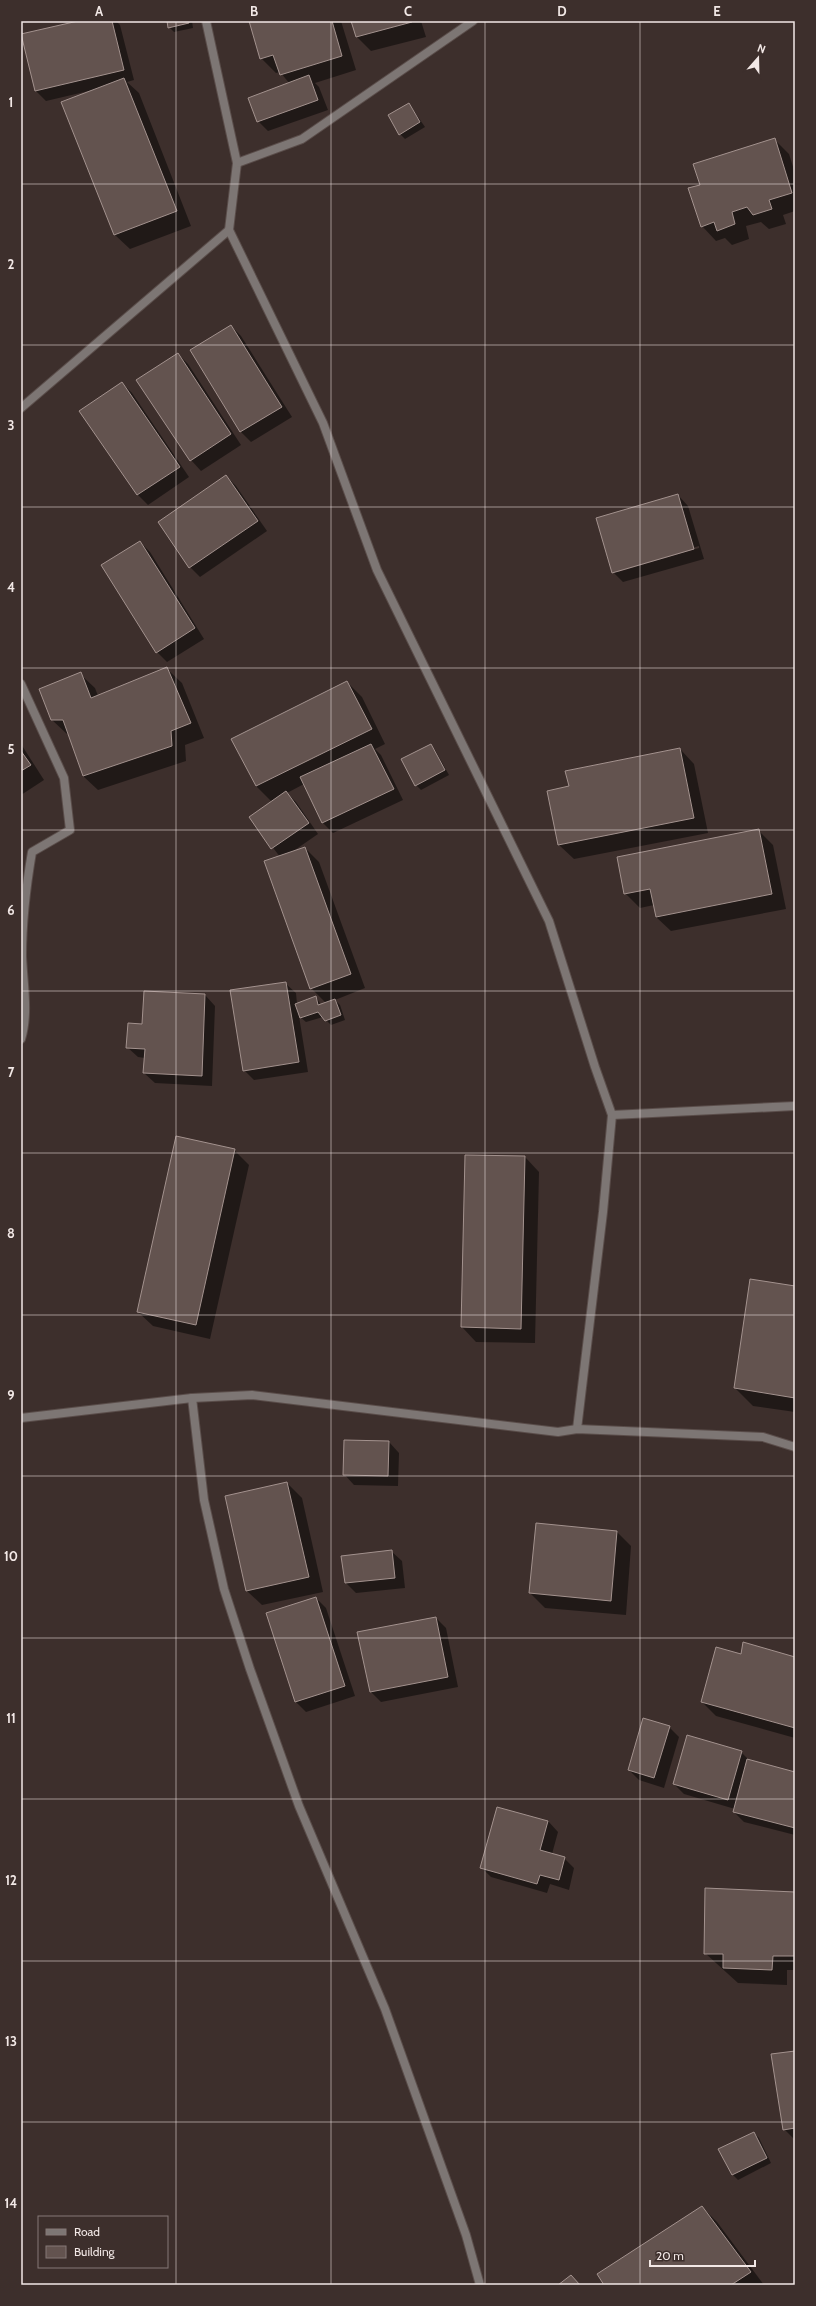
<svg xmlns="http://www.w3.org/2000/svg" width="816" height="2306" font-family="Cabin,sans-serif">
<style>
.shadow{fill:#0007;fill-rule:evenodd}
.building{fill:#63534f;stroke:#a3928e}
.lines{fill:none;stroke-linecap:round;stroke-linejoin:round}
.street-casing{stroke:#5a4d4a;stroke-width:10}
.street{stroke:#7d7674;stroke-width:8}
.grid{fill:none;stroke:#f2e8e6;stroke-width:1;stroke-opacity:0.55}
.neatline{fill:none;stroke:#f2e8e6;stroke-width:1.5}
.grid-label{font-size:13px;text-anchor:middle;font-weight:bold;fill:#f2e8e6}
</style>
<rect width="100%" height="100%" fill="#3d2f2c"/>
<g class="shadow">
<polygon points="82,21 116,21 120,25 134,80 127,82 139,93 191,226 130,249 115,235 63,103 93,90 46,101 36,91"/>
<polygon points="168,21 192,21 193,28 174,32 169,27"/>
<polygon points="250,21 341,21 356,70 315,83 319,87 328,110 268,131 258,121 290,84 280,72 276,73 261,58"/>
<polygon points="352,21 421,21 426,37 371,51 357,37"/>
<polygon points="409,104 425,127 405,139 400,134"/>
<polygon points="774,139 789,154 795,173 795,211 783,215 786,224 769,229 761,222 746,226 749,239 732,245 725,238 716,241 702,226 701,185"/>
<polygon points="231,326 241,336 292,417 251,442 241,432 191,350"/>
<polygon points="178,354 188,364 241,445 201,471 191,460"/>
<polygon points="122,383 132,393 189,477 148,505 138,495 80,411"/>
<polygon points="226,476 236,486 267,531 200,577 190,567"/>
<path d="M678,495L688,506L704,559L623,582L613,572ZM699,546V548L618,572V570Z"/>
<polygon points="140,542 150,552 204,639 167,662 157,652"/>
<polygon points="167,669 182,683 204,738 185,745 186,761 98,790 83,776 69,734 67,734 52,720 80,674 95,688 98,696"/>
<polygon points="347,682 362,697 385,744 375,749 381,755 403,800 333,833 323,823 304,784 287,793 296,802 318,834 292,852 305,848 319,862 365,988 335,1000 340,1005 345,1020 331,1025 323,1017 306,1022 299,1016 308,1072 254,1080 244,1070 285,983 296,993 297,1004 316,997 321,1005 326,1003 311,988 280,857 250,817 272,802 256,786 233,740"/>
<polygon points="21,744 44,780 21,795"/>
<polygon points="430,745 435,750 449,775 421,790 416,785"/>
<polygon points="680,749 694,764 708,833 574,859 559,845 570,787"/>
<polygon points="758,830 773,845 786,909 671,931 656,917 654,905 640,908 625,893"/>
<polygon points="205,995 215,1006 212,1086 155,1083 144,1073 145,1058 138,1057 127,1047 143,1025"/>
<polygon points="234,1150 249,1165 210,1339 153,1326 138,1312"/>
<polygon points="466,1156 525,1157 539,1172 535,1343 476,1342 462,1327"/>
<polygon points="795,1287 795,1412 753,1406 735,1388"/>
<polygon points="389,1442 399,1453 398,1486 354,1485 344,1474"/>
<polygon points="287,1483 302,1498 323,1592 262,1605 247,1591"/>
<polygon points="617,1532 631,1546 626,1615 545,1608 530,1593"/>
<polygon points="391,1551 402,1561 405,1588 356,1593 346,1583 342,1557"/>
<polygon points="316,1598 326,1608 355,1696 306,1712 296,1702"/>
<polygon points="436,1618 446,1628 458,1687 381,1702 371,1692"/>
<polygon points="741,1655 795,1658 795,1738 716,1716 702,1702"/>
<polygon points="669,1727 679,1737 664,1788 639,1780 629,1770"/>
<polygon points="741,1752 751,1762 795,1773 795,1835 744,1822 734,1812 735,1809 684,1794 674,1784"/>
<polygon points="548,1821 558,1832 552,1854 564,1858 574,1868 569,1890 550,1884 547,1893 491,1877 481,1867"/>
<polygon points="795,1893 795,1970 787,1970 787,1985 738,1983 705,1953"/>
<polygon points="795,2052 795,2139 794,2139 784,2129"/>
<polygon points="754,2133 759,2138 771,2163 738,2180 733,2175"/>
<polygon points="702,2207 717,2222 764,2285 605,2285"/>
</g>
<g class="building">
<polygon points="78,21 112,21 124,70 35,91 21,34"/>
<polygon points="167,21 189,21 189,23 168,28"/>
<polygon points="249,21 332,21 342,56 280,75 273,55 260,59"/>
<polygon points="351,21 411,21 412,22 356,37"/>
<polygon points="309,75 318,100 257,122 248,98"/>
<polygon points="124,78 177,211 114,235 61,102"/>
<polygon points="409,103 420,122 399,135 388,115"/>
<polygon points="775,138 792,193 769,200 772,209 753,215 747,207 732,212 735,224 717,231 714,222 701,227 688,188 700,185 693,164"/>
<polygon points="231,325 282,407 240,432 190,350"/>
<polygon points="178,353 231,434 190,461 136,380"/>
<polygon points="122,382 180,467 137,495 79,411"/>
<polygon points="226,475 258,521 189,568 158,522"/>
<polygon points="678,494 694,549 612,573 596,518"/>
<polygon points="140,541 195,628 156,653 101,565"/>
<polygon points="167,667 191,723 171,731 172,746 83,776 63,720 51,720 39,689 81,672 91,698"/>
<polygon points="347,681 372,729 256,786 231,739"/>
<polygon points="371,744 394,789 322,823 300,777"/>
<polygon points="431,744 445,770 415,786 401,759"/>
<polygon points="680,748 694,818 558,845 547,791 569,786 565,771"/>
<polygon points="21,751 31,765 21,771"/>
<polygon points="286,791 309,823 271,849 249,817"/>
<polygon points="759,829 772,894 656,917 650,889 624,894 617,857"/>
<polygon points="305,847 351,974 310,989 264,861"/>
<polygon points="286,982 299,1062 243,1071 230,990"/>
<polygon points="144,991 205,994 202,1076 143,1073 145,1049 126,1048 128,1023 142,1024"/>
<polygon points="316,996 318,1005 335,999 341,1015 325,1021 318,1012 300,1018 295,1004"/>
<polygon points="176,1136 235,1149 196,1325 137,1312"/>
<polygon points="465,1155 525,1156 521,1329 461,1327"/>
<polygon points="750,1279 795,1286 795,1398 734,1388"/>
<polygon points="344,1440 389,1441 388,1476 343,1475"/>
<polygon points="287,1482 309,1577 246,1591 225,1496"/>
<polygon points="536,1523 617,1531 611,1601 529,1593"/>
<polygon points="392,1550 395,1578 345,1583 341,1556"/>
<polygon points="316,1597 345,1686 295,1702 266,1613"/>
<polygon points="436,1617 448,1677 370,1692 357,1632"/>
<polygon points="743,1642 795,1657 795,1728 701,1702 716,1647 741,1654"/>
<polygon points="643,1718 670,1726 654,1778 628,1770"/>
<polygon points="687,1735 742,1751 728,1800 673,1784"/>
<polygon points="747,1759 795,1772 795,1828 733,1812"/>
<polygon points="497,1807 548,1821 540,1850 565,1857 559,1880 540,1875 537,1884 480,1868"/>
<polygon points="705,1888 795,1892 795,1956 773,1956 772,1970 723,1968 723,1954 704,1954"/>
<polygon points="795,2051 795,2128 783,2130 771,2054"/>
<polygon points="754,2132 767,2158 732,2175 718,2149"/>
<polygon points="702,2206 751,2272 731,2285 604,2285 597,2274"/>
<polygon points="571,2275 580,2285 558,2285"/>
</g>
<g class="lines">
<defs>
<g id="street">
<polyline points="206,21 237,163 229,230 323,423 377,570 549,921 595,1067 612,1115 603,1212 577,1429"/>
<polyline points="237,163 302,139 473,21"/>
<polyline points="21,408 229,230"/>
<path d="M21,684L64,778L70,830L32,852C26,887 22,921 22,956C23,983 29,1013 21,1039"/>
<polyline points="612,1115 795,1106"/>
<polyline points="192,1398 204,1500 224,1589 250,1669 299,1806 385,2009 466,2235 480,2285"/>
<polyline points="21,1418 192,1398 252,1395 558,1432 577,1429 763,1437 795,1447"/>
</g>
</defs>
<use href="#street" class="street-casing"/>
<use href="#street" class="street"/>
</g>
<path class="grid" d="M176,21V2285M331,21V2285M485,21V2285M640,21V2285M21,184H795M21,345H795M21,507H795M21,668H795M21,830H795M21,991H795M21,1153H795M21,1315H795M21,1476H795M21,1638H795M21,1799H795M21,1961H795M21,2122H795"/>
<rect width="816" height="2306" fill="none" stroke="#3d2f2c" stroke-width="44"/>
<rect x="38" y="2216" width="130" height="52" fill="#3d2f2c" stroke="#857976"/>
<rect x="46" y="2229" width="20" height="6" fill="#7d7674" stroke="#857976"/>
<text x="74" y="2236" font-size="12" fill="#f2e8e6">Road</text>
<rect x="46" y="2246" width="20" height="12" fill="#63534f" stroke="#857976"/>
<text x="74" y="2256" font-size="12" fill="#f2e8e6">Building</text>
<g transform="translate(758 58) rotate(20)" stroke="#3d2f2c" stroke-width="3" paint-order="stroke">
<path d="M0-3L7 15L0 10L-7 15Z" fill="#f2e8e6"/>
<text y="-6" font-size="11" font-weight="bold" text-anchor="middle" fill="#f2e8e6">N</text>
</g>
<path d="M650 2260v6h105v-6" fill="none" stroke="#f2e8e6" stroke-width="2"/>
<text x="656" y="2260" font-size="12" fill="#f2e8e6" stroke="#3d2f2c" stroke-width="3" paint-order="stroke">20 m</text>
<rect x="22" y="22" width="772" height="2262" class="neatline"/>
<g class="grid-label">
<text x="99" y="16">A</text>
<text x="254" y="16">B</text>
<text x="408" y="16">C</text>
<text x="562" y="16">D</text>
<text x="717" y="16">E</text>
<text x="11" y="107">1</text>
<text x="11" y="269">2</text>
<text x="11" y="430">3</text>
<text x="11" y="592">4</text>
<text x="11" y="754">5</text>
<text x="11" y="915">6</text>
<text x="11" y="1077">7</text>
<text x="11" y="1238">8</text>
<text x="11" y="1400">9</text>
<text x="11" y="1561">10</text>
<text x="11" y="1723">11</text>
<text x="11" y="1885">12</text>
<text x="11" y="2046">13</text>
<text x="11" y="2208">14</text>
</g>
</svg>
